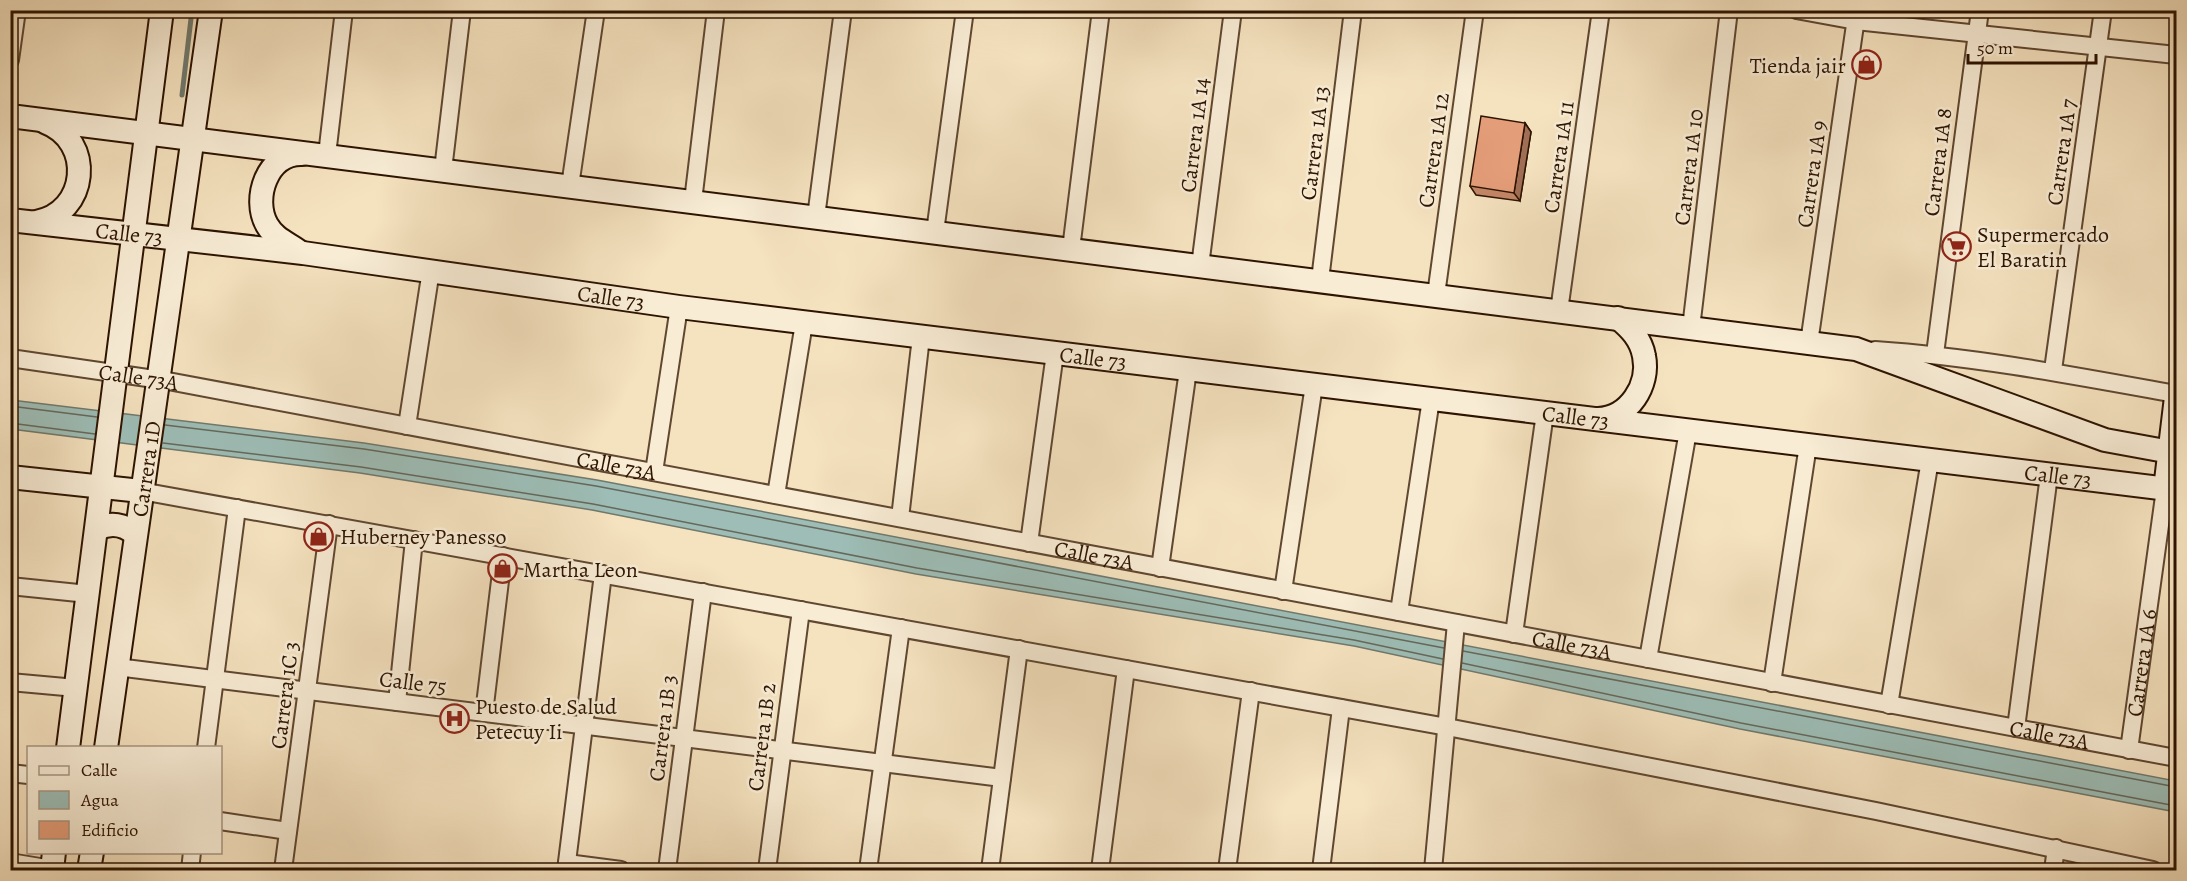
<svg xmlns="http://www.w3.org/2000/svg" width="2187" height="881" font-family="Alegreya,serif">
<style>
.water{fill:#9dbdb6;stroke:#70796d;stroke-width:1.5}
.lines{fill:none;stroke-linecap:round;stroke-linejoin:round}
.shore{stroke:#65685b;stroke-width:1.5}
.stream{stroke:#70796d;stroke-width:5}
.street-casing{stroke:#5f4730;stroke-width:20}
.secondary-casing{stroke:#2d1300;stroke-width:26}
.street{stroke:#f8ecd5;stroke-width:16}
.secondary{stroke:#f8ecd5;stroke-width:22}
.wall{fill:#c48768;stroke:#2d1300;stroke-width:1.5}
.shaded-wall{fill:#a06e55;stroke:#2d1300;stroke-width:1.5}
.building{fill:#e49d79;stroke:#2d1300;stroke-width:1.5}
.labels{text-anchor:middle;stroke-width:5;stroke-linejoin:round;paint-order:stroke}
.poi-label{font-size:22px;fill:#2d1300;stroke:#f8ecd5;text-anchor:start}
.street-label{font-size:22px;fill:#2d1300;stroke:#f8ecd5}
</style>
<rect width="100%" height="100%" fill="#f5e2bf"/>
<filter id="stains"><feTurbulence type="fractalNoise" baseFrequency=".00333" numOctaves="4"/><feColorMatrix values="0 0 0 0 .2 0 0 0 0 .09 0 0 0 0 .02 0 0 0 .5 -.17"/></filter>
<radialGradient id="worn" r=".72"><stop offset=".6" stop-color="#630" stop-opacity="0"/><stop offset="1" stop-color="#630" stop-opacity=".3"/></radialGradient>
<polygon class="water" points="11,400 364,443 597,480 2176,781 2176,812 1740,729 1354,646 916,574 592,510 360,473 11,429"/>
<g class="lines">
<g class="shore">
<polyline points="10,406 97,417"/>
<polyline points="10,423 95,434"/>
<polyline points="165,425 364,449 596,486 1444,648"/>
<polyline points="163,443 361,467 593,504 917,568 1354,640 1443,659"/>
<polyline points="1463,651 2176,787"/>
<polyline points="1462,663 1741,723 2176,806"/>
</g>
<polyline class="stream" points="182,95 192,10"/>
<defs>
<g id="street">
<polyline points="1796,10 1856,21 2176,55"/>
<polyline points="10,60 17,10"/>
<polyline points="327,155 344,10"/>
<polyline points="443,170 462,10"/>
<polyline points="570,186 596,10"/>
<polyline points="693,201 716,10"/>
<polyline points="816,217 843,10"/>
<polyline points="935,232 965,10"/>
<polyline points="1071,249 1101,10"/>
<polyline points="1200,266 1233,10"/>
<polyline points="1320,280 1353,10"/>
<polyline points="1436,295 1475,10"/>
<polyline points="1559,311 1601,10"/>
<polyline points="1691,328 1729,10"/>
<polyline points="1809,343 1857,11"/>
<path d="M1875,350C1977,357 2076,376 2176,394"/>
<polyline points="1935,354 1980,10"/>
<path id="s1" d="M10,358L168,381L2176,758"/>
<polyline points="2053,370 2103,10"/>
<polyline points="407,426 431,270"/>
<polyline points="654,472 679,307"/>
<polyline points="141,491 1447,727 1876,811 2153,870"/>
<polyline points="776,495 804,323"/>
<polyline points="900,518 921,337"/>
<polyline points="1029,543 1055,353"/>
<polyline points="1160,568 1188,370"/>
<polyline points="10,586 88,594"/>
<polyline points="1283,591 1314,385"/>
<polyline points="1399,612 1431,399"/>
<polyline points="1514,634 1545,413"/>
<polyline points="1648,659 1688,431"/>
<polyline points="117,667 1002,778"/>
<polyline points="10,682 76,688"/>
<polyline points="1772,683 1808,445"/>
<polyline points="397,702 414,540"/>
<polyline points="1889,705 1930,460"/>
<polyline points="484,713 503,556"/>
<polyline points="2016,728 2049,475"/>
<polyline points="206,748 237,508"/>
<path id="s2" d="M2129,750L2165,489"/>
<polyline points="10,773 28,775"/>
<polyline points="220,821 288,831"/>
<polyline points="10,862 52,869"/>
<polyline points="567,863 621,870"/>
<polyline points="190,870 192,852"/>
<polyline points="283,870 329,524"/>
<polyline points="566,870 603,574"/>
<polyline points="667,870 703,592"/>
<polyline points="767,870 801,610"/>
<polyline points="868,870 901,628"/>
<polyline points="990,870 1019,649"/>
<polyline points="1100,870 1126,669"/>
<polyline points="1227,870 1251,691"/>
<polyline points="1321,870 1341,708"/>
<polyline points="1433,870 1456,623"/>
<polyline points="2053,870 2056,848"/>
</g>
<g id="secondary">
<polyline points="10,116 1856,349 2105,440 2176,453"/>
<path id="s3" d="M10,220L303,253L679,307L2176,490"/>
<path d="M36,222C88,213 95,141 45,122"/>
<path d="M300,252C288,243 275,239 267,225C252,199 267,153 302,154"/>
<path d="M1598,419C1629,418 1650,385 1644,356C1641,339 1630,328 1618,318"/>
<polyline points="10,477 141,491"/>
<polyline points="2165,489 2176,397"/>
<path d="M97,529C111,522 124,524 135,534"/>
<polyline points="68,748 162,10"/>
<path id="s4" d="M106,748C140,502 178,257 211,10"/>
<polyline points="52,870 54,852"/>
<polyline points="89,870 92,852"/>
</g>
</defs>
<use href="#street" class="street-casing"/>
<use href="#secondary" class="secondary-casing"/>
<use href="#street" class="street"/>
<use href="#secondary" class="secondary"/>
</g>
<polygon class="wall" points="1525,123 1531,132 1520,201 1476,195 1470,186"/>
<polygon class="shaded-wall" points="1525,123 1531,132 1520,201 1514,193"/>
<polygon class="building" points="1481,116 1525,123 1514,193 1470,186"/>
<defs>
<symbol id="shop-ring" viewBox="-11 -11 22 22"><circle r="9.5" fill="#f8ecd5" stroke="#8f2418" stroke-width="1.5"/><path d="M-5-2.5h2.3a2.7 3.5 0 0 1 5.4 0H5L5.5 6h-11ZM-1.5-2.5h3a1.5 2.3 0 0 0-3 0Z" fill="#8f2418"/></symbol>
<symbol id="supermarket-ring" viewBox="-11 -11 22 22"><circle r="9.5" fill="#f8ecd5" stroke="#8f2418" stroke-width="1.5"/><path d="M-6-5.5h2.5l.6 2H6L4.5 2H-2.5L-4.4-4H-6ZM-1.5 3.2a1.3 1.3 0 1 0 .1 0ZM3 3.2a1.3 1.3 0 1 0 .1 0Z" fill="#8f2418"/></symbol>
<symbol id="hospital-ring" viewBox="-11 -11 22 22"><circle r="9.5" fill="#f8ecd5" stroke="#8f2418" stroke-width="1.5"/><path d="M-5-5h3v3.5h4V-5h3V5h-3V1.5h-4V5h-3Z" fill="#8f2418"/></symbol>
</defs>
<g fill-rule="evenodd">
<use href="#shop-ring" x="1850" y="48" width="33" height="33"/>
<use href="#supermarket-ring" x="1940" y="230" width="33" height="33"/>
<use href="#shop-ring" x="302" y="520" width="33" height="33"/>
<use href="#shop-ring" x="486" y="552" width="33" height="33"/>
<use href="#hospital-ring" x="438" y="702" width="33" height="33"/>
</g>
<g class="labels">
<g class="poi-label">
<text x="1846" y="73" text-anchor="end">Tienda jair</text>
<text x="1977" y="242">Supermercado<tspan x="1977" dy="25">El Baratin</tspan></text>
<text x="340" y="544">Huberney Panesso</text>
<text x="523" y="577">Martha Leon</text>
<text x="475" y="714">Puesto de Salud<tspan x="475" dy="25">Petecuy Ii</tspan></text>
</g>
<g class="street-label">
<text transform="translate(1194 135) rotate(-83)" y="8">Carrera 1A 14</text>
<text transform="translate(1314 143) rotate(-83)" y="8">Carrera 1A 13</text>
<text transform="translate(1433 150) rotate(-82)" y="8">Carrera 1A 12</text>
<text transform="translate(2061 152) rotate(-82)" y="8">Carrera 1A 7</text>
<text transform="translate(1558 157) rotate(-82)" y="8">Carrera 1A 11</text>
<text transform="translate(1937 162) rotate(-83)" y="8">Carrera 1A 8</text>
<text transform="translate(1688 167) rotate(-83)" y="8">Carrera 1A 10</text>
<text transform="translate(1811 174) rotate(-82)" y="8">Carrera 1A 9</text>
<text dy="8" stroke="none"><textPath href="#s3" startOffset="120">Calle 73</textPath></text>
<text dy="8" stroke="none"><textPath href="#s3" startOffset="606">Calle 73</textPath></text>
<text dy="8" stroke="none"><textPath href="#s3" startOffset="1092">Calle 73</textPath></text>
<text dy="8" stroke="none"><textPath href="#s1" startOffset="130">Calle 73A</textPath></text>
<text dy="8" stroke="none"><textPath href="#s3" startOffset="1578">Calle 73</textPath></text>
<text dy="8" stroke="none"><textPath href="#s1" startOffset="616">Calle 73A</textPath></text>
<text dy="8" stroke="none"><textPath href="#s4" startOffset="282">Carrera 1D</textPath></text>
<text dy="8" stroke="none"><textPath href="#s3" startOffset="2064">Calle 73</textPath></text>
<text dy="8" stroke="none"><textPath href="#s1" startOffset="1102">Calle 73A</textPath></text>
<text dy="8" stroke="none"><textPath href="#s1" startOffset="1588">Calle 73A</textPath></text>
<text dy="8" stroke="none"><textPath href="#s2" startOffset="88">Carrera 1A 6</textPath></text>
<text transform="translate(413 682) rotate(7)" y="8">Calle 75</text>
<text transform="translate(284 695) rotate(-83)" y="8">Carrera 1C 3</text>
<text transform="translate(662 728) rotate(-83)" y="8">Carrera 1B 3</text>
<text dy="8" stroke="none"><textPath href="#s1" startOffset="2074">Calle 73A</textPath></text>
<text transform="translate(761 737) rotate(-83)" y="8">Carrera 1B 2</text>
</g>
</g>
<rect width="2187" height="881" fill="none" stroke="#f5e2bf" stroke-width="36"/>
<rect x="12" y="12" width="2163" height="857" fill="none" stroke="#2d1300" stroke-width="3"/>
<rect x="18" y="18" width="2151" height="845" fill="none" stroke="#2d1300" stroke-width="1.5"/>
<rect x="27" y="746" width="195" height="108" fill="#f8ecd5" stroke="#a79580" stroke-width="1.5"/>
<rect x="39" y="766" width="30" height="9" fill="#f8ecd5" stroke="#a79580" stroke-width="1.5"/>
<text x="81" y="776" font-size="18" fill="#2d1300">Calle</text>
<rect x="39" y="791" width="30" height="18" fill="#9dbdb6" stroke="#a79580" stroke-width="1.5"/>
<text x="81" y="806" font-size="18" fill="#2d1300">Agua</text>
<rect x="39" y="821" width="30" height="18" fill="#e49d79" stroke="#a79580" stroke-width="1.5"/>
<text x="81" y="836" font-size="18" fill="#2d1300">Edificio</text>
<path d="M1968 54v9h128v-9" fill="none" stroke="#2d1300" stroke-width="3"/>
<text x="1977" y="54" font-size="18" fill="#2d1300" stroke="#f8ecd5" stroke-width="4.5" paint-order="stroke">50 m</text>
<rect width="100%" height="100%" filter="url(#stains)"/>
<rect width="100%" height="100%" fill="url(#worn)"/>
</svg>
